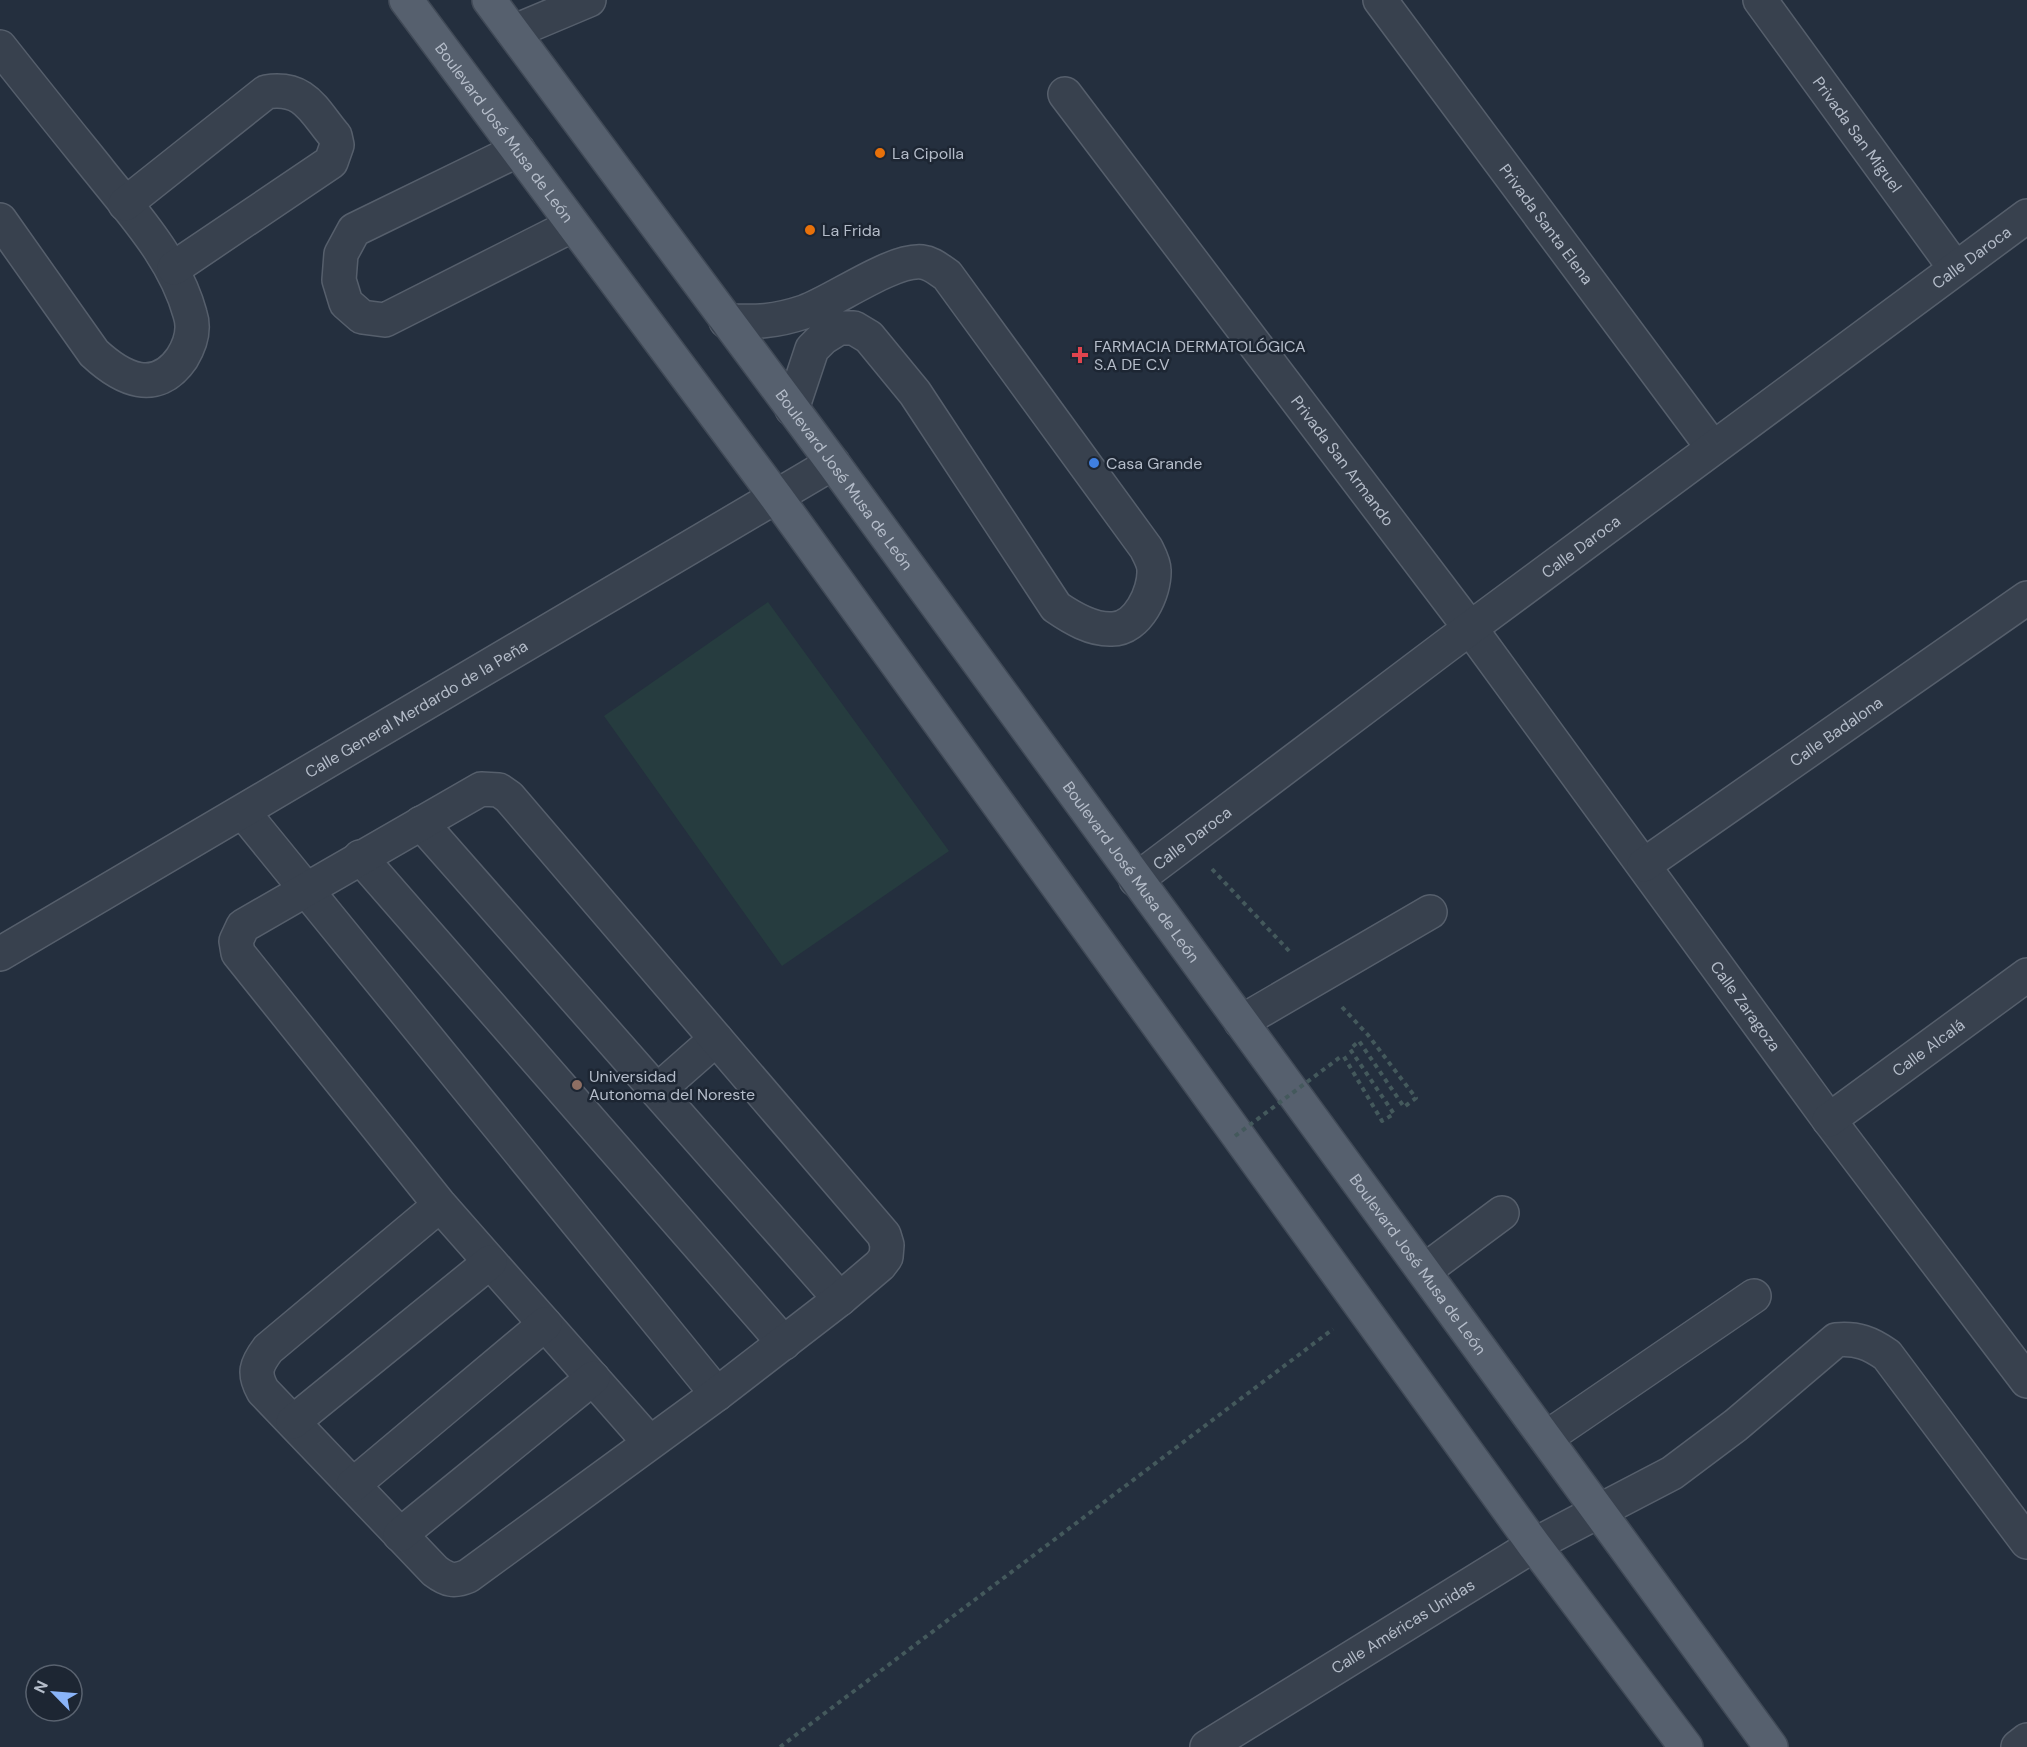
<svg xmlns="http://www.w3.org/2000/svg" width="2027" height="1747" font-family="'DM Sans',sans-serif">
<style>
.green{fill:#263c3f}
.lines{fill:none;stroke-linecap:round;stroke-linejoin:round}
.minor-casing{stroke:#565f6c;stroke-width:36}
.major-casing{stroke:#414a57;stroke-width:36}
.path{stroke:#44595c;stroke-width:4;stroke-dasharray:4.5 4.5;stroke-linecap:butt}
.minor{stroke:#38414e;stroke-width:33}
.major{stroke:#56606e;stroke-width:33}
.path-bridge{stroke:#44595c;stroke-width:4;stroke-dasharray:4.5 4.5;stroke-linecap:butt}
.food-dot{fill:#e8710a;stroke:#1d2633;stroke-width:2}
.health-dot{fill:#e0444e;stroke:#1d2633;stroke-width:2}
.shop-dot{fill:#3f7fe0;stroke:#1d2633;stroke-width:2}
.education-dot{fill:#8d6e63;stroke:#1d2633;stroke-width:2}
.labels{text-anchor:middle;stroke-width:5;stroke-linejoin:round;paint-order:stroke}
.street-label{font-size:16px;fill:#b4bcc9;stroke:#1d2633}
.poi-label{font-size:16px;fill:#b4bcc9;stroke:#1d2633;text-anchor:start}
</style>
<rect width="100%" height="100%" fill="#242f3e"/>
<polygon class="green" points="768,602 949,851 782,966 604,716"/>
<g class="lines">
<defs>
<g id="minor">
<path id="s1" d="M1380,0L1713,448"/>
<path id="s2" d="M1760,0L1955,268"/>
<polyline points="513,32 589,0"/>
<path d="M0,47C33,89 67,131 100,172C135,216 175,259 190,314C195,329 190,345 182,358C156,396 122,379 94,353L0,220"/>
<path id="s3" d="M1065,94L1470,628L1829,1120L2027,1381"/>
<polyline points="518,150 354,230 341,254 339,280 346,303 362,317 385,320 573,225"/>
<path d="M125,204L266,92C305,86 313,110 335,136L337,145L331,162L174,268"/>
<path d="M726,321C757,322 774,322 804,312C835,301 892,259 922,262C932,263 939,270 947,275L1146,548C1149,554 1154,563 1154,570C1155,592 1138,629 1112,629C1092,630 1072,618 1056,607L915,393L869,337L854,328H839L823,338L812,349L792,409"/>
<polyline points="243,812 717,1394"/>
<polyline points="421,823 840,1299"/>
<polyline points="360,857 784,1343"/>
<path id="s4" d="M1644,865L2027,598"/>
<path id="s5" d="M1136,880L1446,646L2027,216"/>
<path id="s6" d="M0,954L833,463"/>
<polyline points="1241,1022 1430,912"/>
<polyline points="657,1091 716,1039"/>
<path id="s7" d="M1829,1120L2027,975"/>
<path d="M440,1205L268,1349C256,1365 253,1373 263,1391L435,1571C447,1580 454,1582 468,1576L717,1394L840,1299L880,1265L886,1257L887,1245L884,1235L509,797L499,790L481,789L243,926L236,941L238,953L440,1205L650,1443"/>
<polyline points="1424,1271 1502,1213"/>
<polyline points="293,1422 490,1262"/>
<polyline points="1546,1438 1754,1296"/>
<polyline points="353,1485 545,1324"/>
<polyline points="400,1535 593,1378"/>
<path id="s8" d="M1207,1747L1534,1545L1672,1473L1736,1425L1836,1340C1857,1338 1870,1343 1887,1355L2027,1542"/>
<polyline points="2018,1747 2027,1740"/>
</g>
<g id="major">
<path id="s9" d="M406,0L777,498L1534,1545L1686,1747"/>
<path id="s10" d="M489,0L833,463L1771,1747"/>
</g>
</defs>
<use href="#minor" class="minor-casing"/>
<use href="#major" class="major-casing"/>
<g class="path">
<polyline points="1212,869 1289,951"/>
<polyline points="1342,1007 1368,1035 1416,1098 1404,1107 1359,1041 1350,1049 1394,1114 1382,1121 1343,1055"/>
<polyline points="780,1747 1333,1329"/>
</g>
<use href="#minor" class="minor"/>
<use href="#major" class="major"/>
<polyline class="path-bridge" points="1235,1136 1343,1055"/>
</g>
<g class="food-dot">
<circle cx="880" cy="153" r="6"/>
<circle cx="810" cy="230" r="6"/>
</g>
<path class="health-dot" d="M1077 346h6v6h6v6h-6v6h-6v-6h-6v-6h6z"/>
<circle class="shop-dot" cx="1094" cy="463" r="6"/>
<circle class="education-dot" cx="577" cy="1085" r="6"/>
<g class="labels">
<g class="street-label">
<text dy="6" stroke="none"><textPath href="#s9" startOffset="165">Boulevard José Musa de León</textPath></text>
<text dy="6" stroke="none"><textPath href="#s2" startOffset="166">Privada San Miguel</textPath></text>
<text dy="6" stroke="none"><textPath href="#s1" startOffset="279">Privada Santa Elena</textPath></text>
<text dy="6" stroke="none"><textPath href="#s5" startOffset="1042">Calle Daroca</textPath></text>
<text dy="6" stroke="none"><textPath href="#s3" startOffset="460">Privada San Armando</textPath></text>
<text dy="6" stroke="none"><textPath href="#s10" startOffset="597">Boulevard José Musa de León</textPath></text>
<text dy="6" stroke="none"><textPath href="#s5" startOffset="556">Calle Daroca</textPath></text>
<text dy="6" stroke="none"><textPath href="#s6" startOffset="483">Calle General Merdardo de la Peña</textPath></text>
<text dy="6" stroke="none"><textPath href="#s4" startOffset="234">Calle Badalona</textPath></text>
<text dy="6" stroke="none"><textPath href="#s5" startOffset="70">Calle Daroca</textPath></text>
<text dy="6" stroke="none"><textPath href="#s10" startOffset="1083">Boulevard José Musa de León</textPath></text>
<text dy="6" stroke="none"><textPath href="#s3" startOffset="1138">Calle Zaragoza</textPath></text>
<text dy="6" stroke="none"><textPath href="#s7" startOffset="123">Calle Alcalá</textPath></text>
<text dy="6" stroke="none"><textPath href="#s10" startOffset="1569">Boulevard José Musa de León</textPath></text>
<text dy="6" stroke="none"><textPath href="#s8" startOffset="230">Calle Américas Unidas</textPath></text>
</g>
<g class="poi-label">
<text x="892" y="159">La Cipolla</text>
<text x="822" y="236">La Frida</text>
<text x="1094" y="352">FARMACIA DERMATOLÓGICA<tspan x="1094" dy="18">S.A DE C.V</tspan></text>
<text x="1106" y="469">Casa Grande</text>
<text x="589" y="1082">Universidad<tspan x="589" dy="18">Autonoma del Noreste</tspan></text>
</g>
</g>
<g transform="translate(54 1693) rotate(295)"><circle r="28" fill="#1d2633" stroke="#59626f" stroke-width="1.5"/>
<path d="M0-4.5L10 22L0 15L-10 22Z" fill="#8ab4f8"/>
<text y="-9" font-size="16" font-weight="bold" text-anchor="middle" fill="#b4bcc9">N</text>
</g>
</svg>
